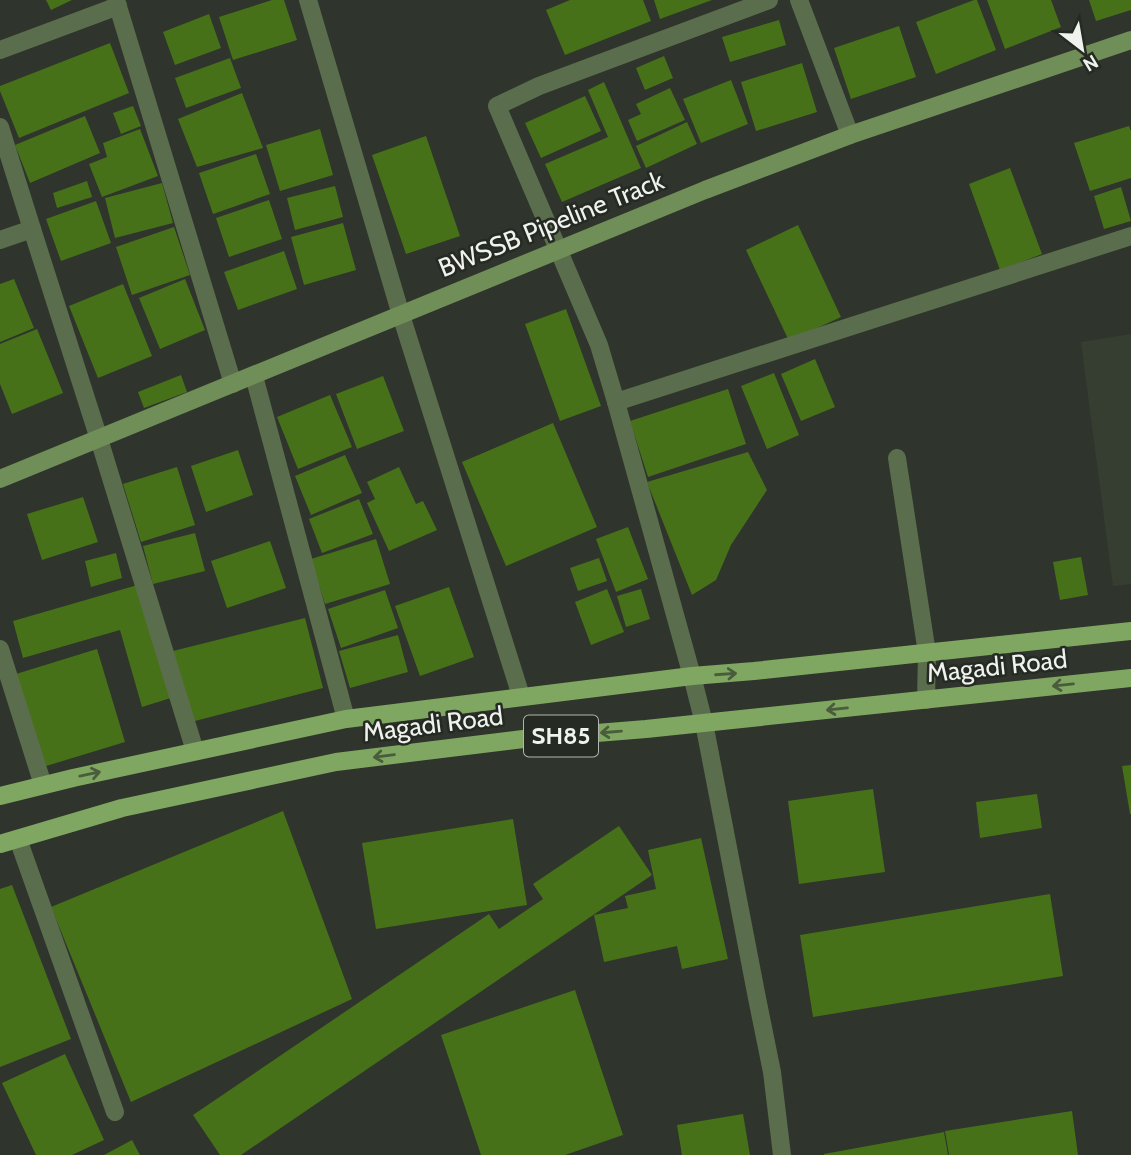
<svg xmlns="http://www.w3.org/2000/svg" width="1131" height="1155" font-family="Cabin,sans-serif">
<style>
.built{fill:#363e31}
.building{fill:#477119}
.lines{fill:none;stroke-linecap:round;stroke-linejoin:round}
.street{stroke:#5a6d4c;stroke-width:18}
.secondary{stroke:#708e58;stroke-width:18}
.primary{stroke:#80a761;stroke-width:18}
.oneway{stroke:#495c3b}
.labels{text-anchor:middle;stroke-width:5;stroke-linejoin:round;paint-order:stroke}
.shield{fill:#252a22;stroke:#b2b6b0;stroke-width:2}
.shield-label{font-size:24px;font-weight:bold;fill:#eff2ed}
.street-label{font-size:26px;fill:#eff2ed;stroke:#252a22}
</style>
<rect width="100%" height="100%" fill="#2f342c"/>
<polygon class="built" points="1131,334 1131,584 1113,586 1081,342"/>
<g class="building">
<polygon points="46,0 72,0 51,10"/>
<polygon points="272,0 284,0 297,40 233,60 219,17"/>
<polygon points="570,0 643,0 651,21 565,55 546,10"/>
<polygon points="654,0 712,0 660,19"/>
<polygon points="974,0 977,0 996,50 936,74 916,22"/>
<polygon points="987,0 1051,0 1061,27 1005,49"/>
<polygon points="1089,0 1131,0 1131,10 1096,21"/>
<polygon points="209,14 221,48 175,65 163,32"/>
<polygon points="779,20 786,45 730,62 722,37"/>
<polygon points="899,26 916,77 851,99 834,48"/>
<polygon points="110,43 129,93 19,138 0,91 0,86"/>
<polygon points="664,56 673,78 645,90 636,68"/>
<polygon points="230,58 241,88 186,108 175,78"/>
<polygon points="802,63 817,112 756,131 741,82"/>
<polygon points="731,80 748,124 701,143 683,99"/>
<polygon points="604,82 641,168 562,202 545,164 608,137 588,90"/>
<polygon points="670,88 685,120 637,141 628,120 641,114 636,104"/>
<polygon points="242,93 263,148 197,167 178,119"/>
<polygon points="585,96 601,131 541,158 525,123"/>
<polygon points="133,106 141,126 121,134 113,113"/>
<polygon points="85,116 100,153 30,183 15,145"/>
<polygon points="687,122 697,144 646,168 636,146"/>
<polygon points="1129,126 1131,131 1131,178 1090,191 1074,143"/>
<polygon points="140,129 158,176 102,197 89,164 107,157 103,143"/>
<polygon points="320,129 333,175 280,191 266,145"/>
<polygon points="426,136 460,236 406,254 372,155"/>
<polygon points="256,154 270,194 213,214 199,173"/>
<polygon points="1010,168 1042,254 1000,270 969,184"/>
<polygon points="87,181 92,197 57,208 53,193"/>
<polygon points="162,183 173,223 115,238 105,198"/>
<polygon points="335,186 343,217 295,230 287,198"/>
<polygon points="1121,187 1131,221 1104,229 1094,196"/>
<polygon points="269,200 282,239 229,257 216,218"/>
<polygon points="96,201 111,243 61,261 46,219"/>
<polygon points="343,223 356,270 304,285 291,237"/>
<polygon points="798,225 841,317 789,341 746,250"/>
<polygon points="174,227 190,275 132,295 116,247"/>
<polygon points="284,251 297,289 238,310 224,272"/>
<polygon points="14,279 34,328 0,342 0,284"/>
<polygon points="185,279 205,330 160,349 139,298"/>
<polygon points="123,284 152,356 98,378 69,306"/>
<polygon points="566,309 601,406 560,421 525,324"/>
<polygon points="37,329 63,393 12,414 0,384 0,344"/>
<polygon points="815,359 835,407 801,421 781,374"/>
<polygon points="774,373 799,435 767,449 741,386"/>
<polygon points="181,375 187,392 144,408 138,392"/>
<polygon points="383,376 404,431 357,449 336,394"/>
<polygon points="728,389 746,444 648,477 630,421"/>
<polygon points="330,395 352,447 298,469 277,417"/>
<polygon points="553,423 597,527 506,566 462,462"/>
<polygon points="238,450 253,495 206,512 191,466"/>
<polygon points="748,452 767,490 731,545 716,580 692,595 647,482"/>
<polygon points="345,455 362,493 311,515 295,476"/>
<polygon points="177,467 195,525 141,542 123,484"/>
<polygon points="399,467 416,504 423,501 437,530 389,551 367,503 375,499 367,482"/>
<polygon points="83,497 98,542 42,560 27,514"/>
<polygon points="359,499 373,534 322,553 309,519"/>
<polygon points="628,527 648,579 616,592 596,539"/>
<polygon points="195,533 205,571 153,584 143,546"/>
<polygon points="376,539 390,584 325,604 311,559"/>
<polygon points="270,541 286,588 227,608 211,561"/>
<polygon points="116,553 122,578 91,587 85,561"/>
<polygon points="1081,557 1088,595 1060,600 1053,562"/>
<polygon points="599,558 607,581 578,591 570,568"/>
<polygon points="141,584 174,697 142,707 120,630 23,658 13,621"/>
<polygon points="449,587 474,657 420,676 395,606"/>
<polygon points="607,589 624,632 591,645 575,602"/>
<polygon points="641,589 650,619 626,627 617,596"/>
<polygon points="385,590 398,628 341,648 328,609"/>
<polygon points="305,618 323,688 191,722 173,651"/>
<polygon points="398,635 408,672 350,688 339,651"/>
<polygon points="97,649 125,742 43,767 16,674"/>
<polygon points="1131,765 1131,814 1130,814 1122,766"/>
<polygon points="873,789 885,872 799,884 788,801"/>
<polygon points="1037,794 1042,828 980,838 976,802"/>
<polygon points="283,811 352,999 131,1102 51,907"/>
<polygon points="513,819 527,905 376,929 362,843"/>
<polygon points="619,826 652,875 241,1155 220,1155 193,1115 489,914 499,929 543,899 533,884"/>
<polygon points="701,838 728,959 682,969 677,946 604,962 594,915 628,908 625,896 656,889 648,850"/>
<polygon points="12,885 71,1039 0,1067 0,889"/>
<polygon points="1050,894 1063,976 813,1017 800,935"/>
<polygon points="575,990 623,1135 565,1155 481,1155 441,1035"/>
<polygon points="65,1054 104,1140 72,1155 36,1155 2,1083"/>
<polygon points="1072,1111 1078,1155 949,1155 945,1131"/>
<polygon points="743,1114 750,1155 682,1155 677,1125"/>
<polygon points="944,1132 948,1155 824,1155 824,1154"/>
<polygon points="132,1140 140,1155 104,1155"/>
</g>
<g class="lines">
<g class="street">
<polyline points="116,0 233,384"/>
<polyline points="308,0 401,315 521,696"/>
<polyline points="769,0 539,86 497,106 599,345 616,402 692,676 704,723 757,998 772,1072 782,1155"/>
<polyline points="799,0 850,135"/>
<polyline points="0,50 118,6"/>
<polyline points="0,127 32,229 0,240"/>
<polyline points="32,229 99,439 195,751"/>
<polyline points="254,376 346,719"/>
<polyline points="616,402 1131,236"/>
<polyline points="897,458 927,653 926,700"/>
<polyline points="0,649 43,785"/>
<polyline points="18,839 115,1112"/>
</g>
<polyline class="secondary" points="0,479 705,190 850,135 1131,40"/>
<g class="primary">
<polyline points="0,796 73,778 346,719 692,676 754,671 1131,631"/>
<polyline points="0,844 122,808 336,762 523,739 646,729 1131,678"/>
</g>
</g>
<defs><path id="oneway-shaft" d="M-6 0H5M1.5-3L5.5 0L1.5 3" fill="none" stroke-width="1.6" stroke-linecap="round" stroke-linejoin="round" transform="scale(1.75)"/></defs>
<g class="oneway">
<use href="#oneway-shaft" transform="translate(726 674) rotate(-4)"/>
<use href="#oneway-shaft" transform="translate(1063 685) rotate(174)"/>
<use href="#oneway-shaft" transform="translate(837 709) rotate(174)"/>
<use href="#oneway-shaft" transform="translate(611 732) rotate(175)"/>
<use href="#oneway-shaft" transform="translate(384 756) rotate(173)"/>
<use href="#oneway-shaft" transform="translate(90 774) rotate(-12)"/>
</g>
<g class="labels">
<rect class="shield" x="524" y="715.5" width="74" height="41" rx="5"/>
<g class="shield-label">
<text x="561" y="744">SH85</text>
</g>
<g class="street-label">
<text transform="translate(551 224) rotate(-22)" y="9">BWSSB Pipeline Track</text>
<text transform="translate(997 666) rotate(-6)" y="9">Magadi Road</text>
<text transform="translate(433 724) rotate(-7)" y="9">Magadi Road</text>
</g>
</g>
<g transform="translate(1082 49) rotate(149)" stroke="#252a22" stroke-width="5" paint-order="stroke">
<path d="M0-5L12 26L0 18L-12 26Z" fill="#eff2ed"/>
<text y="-10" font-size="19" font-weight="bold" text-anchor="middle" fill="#eff2ed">N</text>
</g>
</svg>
